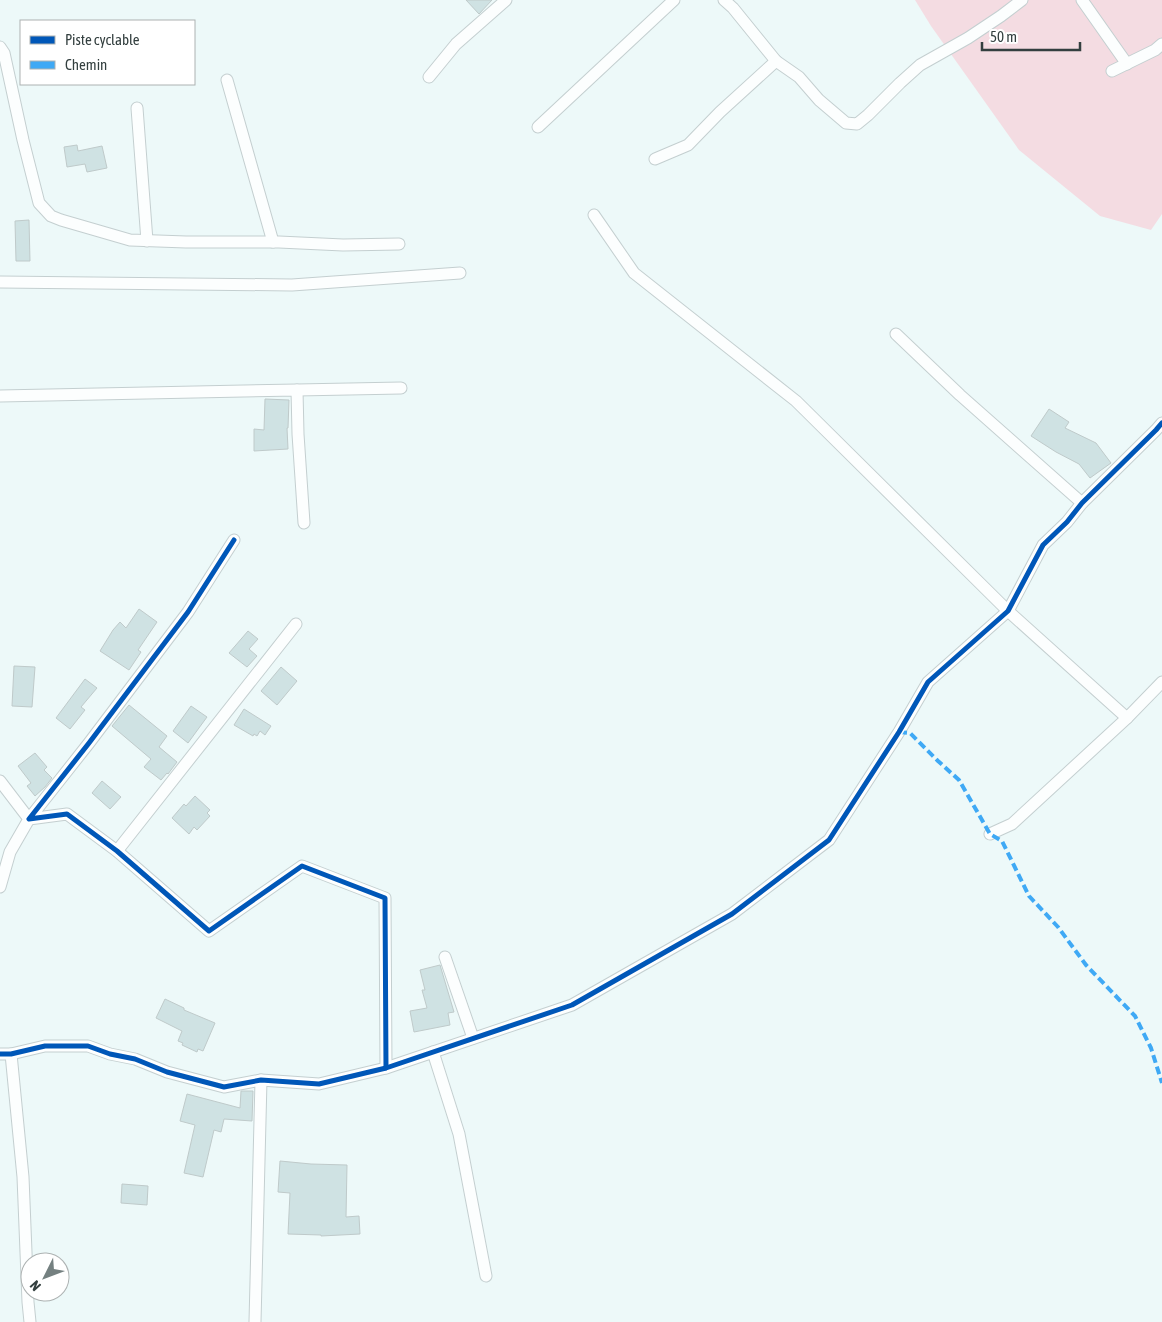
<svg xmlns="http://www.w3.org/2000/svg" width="1162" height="1322" font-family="'Asap Condensed',sans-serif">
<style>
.green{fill:#f4dce2}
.building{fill:#cfe2e3;stroke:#bfcaca}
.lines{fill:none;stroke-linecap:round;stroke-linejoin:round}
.street-casing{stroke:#c4cfd0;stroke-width:13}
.street{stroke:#fcfefe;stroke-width:11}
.quiet{stroke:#3fa9f5;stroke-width:4;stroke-dasharray:8 4;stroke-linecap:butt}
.cycleway-casing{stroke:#fff;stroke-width:8}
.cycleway{stroke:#0057b8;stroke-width:5}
</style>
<rect width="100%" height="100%" fill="#edf9f9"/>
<polygon class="green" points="915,0 1162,0 1162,214 1151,230 1100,216 1019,150 931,26"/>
<g class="building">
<polygon points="466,0 492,0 479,14"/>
<polygon points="77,145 78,151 102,146 107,168 87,172 85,164 67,167 64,147"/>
<polygon points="29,220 30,261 16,261 15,221"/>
<polygon points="265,399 289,400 288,428 287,428 288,449 254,451 254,429 264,430"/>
<polygon points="1049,409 1069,422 1065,428 1096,443 1111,463 1090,478 1079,464 1056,452 1031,436"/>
<polygon points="139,609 157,622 138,650 141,652 129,670 100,651 113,630 120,622 126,628"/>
<polygon points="248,631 258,639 249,649 257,656 247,667 229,653"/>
<polygon points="14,666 35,667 32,707 12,706"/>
<polygon points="281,667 297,681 277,705 261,691"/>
<polygon points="85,679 97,688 81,707 85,710 70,729 56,718"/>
<polygon points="129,705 167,736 159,747 177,762 168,774 167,773 161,780 144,767 151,759 112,726"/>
<polygon points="191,706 207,717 188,743 173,731"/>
<polygon points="244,709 271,726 265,735 260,731 257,736 254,734 253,736 234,725"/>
<polygon points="35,753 47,767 44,770 52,778 45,787 35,796 27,786 31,783 18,766"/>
<polygon points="102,781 121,797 110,809 92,793"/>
<polygon points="195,796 210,810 207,813 210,816 197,830 194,827 189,834 172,818 184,804 186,806"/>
<polygon points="440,965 454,1012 448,1013 450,1025 414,1032 410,1011 427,1008 422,990 425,990 420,970"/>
<polygon points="165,999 184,1008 184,1010 215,1023 203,1051 198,1049 197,1052 182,1045 183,1043 178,1041 182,1031 156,1018"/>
<polygon points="241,1091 253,1091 252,1121 224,1119 221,1132 214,1130 203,1177 184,1173 195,1125 180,1121 187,1094 240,1108"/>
<polygon points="280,1161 311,1164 347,1165 346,1217 359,1216 360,1234 321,1236 321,1235 288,1234 290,1193 278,1192"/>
<polygon points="122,1184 148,1186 147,1205 121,1203"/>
</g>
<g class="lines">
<defs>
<g id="street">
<polyline points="724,0 733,8 776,61 799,77 819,100 846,123 857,124 868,115 900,83 920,65 968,38 1001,16 1022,0"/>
<polyline points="1082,0 1127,64"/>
<polyline points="0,47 4,53 23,140 39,203 51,216 61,220 130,240 186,242 279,242 343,245 399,244"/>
<polyline points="1112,71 1155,50 1162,44"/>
<polyline points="429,77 456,44 506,0"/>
<polyline points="227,80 273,242"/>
<polyline points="137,108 147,241"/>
<polyline points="538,127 674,0"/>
<polyline points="655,159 688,145 720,112 776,61"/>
<polyline points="594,215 634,273 796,401 1008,611 1127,718"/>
<polyline points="0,282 292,285 460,273"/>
<polyline points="896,334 960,395 1082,503"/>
<polyline points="297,390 401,388"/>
<polyline points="0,396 297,390 298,434 304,523"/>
<polyline points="234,540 188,612 89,743 29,819 67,814 117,851 209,931 302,866 385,898 386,1068"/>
<polyline points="0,781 29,819 10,852 0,887"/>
<polyline points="990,834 1012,824 1127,718 1162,682"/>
<polyline points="117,851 296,624"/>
<polyline points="445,957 473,1038"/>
<polyline points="433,1052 459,1134 486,1276"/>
<polyline points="0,1054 11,1054 45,1046 88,1046 110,1054 135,1059 167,1072 224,1087 261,1080 319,1084 386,1068 572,1005 732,914 829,840 899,732 928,682 1008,611 1043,545 1067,522 1082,503 1156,430 1162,423"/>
<polyline points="11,1054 23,1177 28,1302 30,1322"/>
<polyline points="255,1322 261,1080"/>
</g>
</defs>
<use href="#street" class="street-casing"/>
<use href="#street" class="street"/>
<polyline class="quiet" points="899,732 910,733 938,761 959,780 990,834 1002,841 1029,896 1058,927 1086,965 1135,1016 1151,1048 1162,1083"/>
<defs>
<g id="cycleway">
<polyline points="234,540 188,612 89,743 29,819 67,814 117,851 209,931 302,866 385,898 386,1068"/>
<polyline points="0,1054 11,1054 45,1046 88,1046 110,1054 135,1059 167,1072 224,1087 261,1080 319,1084 386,1068 572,1005 732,914 829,840 899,732 928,682 1008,611 1043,545 1067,522 1082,503 1156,430 1162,423"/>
</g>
</defs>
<use href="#cycleway" class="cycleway-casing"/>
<use href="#cycleway" class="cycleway"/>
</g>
<rect x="20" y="20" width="175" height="65" fill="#ffffff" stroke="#adb2b2"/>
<rect x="30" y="36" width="25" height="8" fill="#0057b8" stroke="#adb2b2"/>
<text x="65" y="45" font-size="15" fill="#333f3f">Piste cyclable</text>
<rect x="30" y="61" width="25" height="8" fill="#3fa9f5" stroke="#adb2b2"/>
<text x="65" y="70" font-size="15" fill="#333f3f">Chemin</text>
<g transform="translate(45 1277) rotate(228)"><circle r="24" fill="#ffffff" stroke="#adb2b2"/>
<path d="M0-4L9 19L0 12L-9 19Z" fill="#748080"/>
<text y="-8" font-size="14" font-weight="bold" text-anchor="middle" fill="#333f3f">N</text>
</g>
<path d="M982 42v8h98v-8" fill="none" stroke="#333f3f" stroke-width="2.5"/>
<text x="990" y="42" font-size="15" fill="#333f3f" stroke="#ffffff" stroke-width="4" paint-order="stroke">50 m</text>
</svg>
